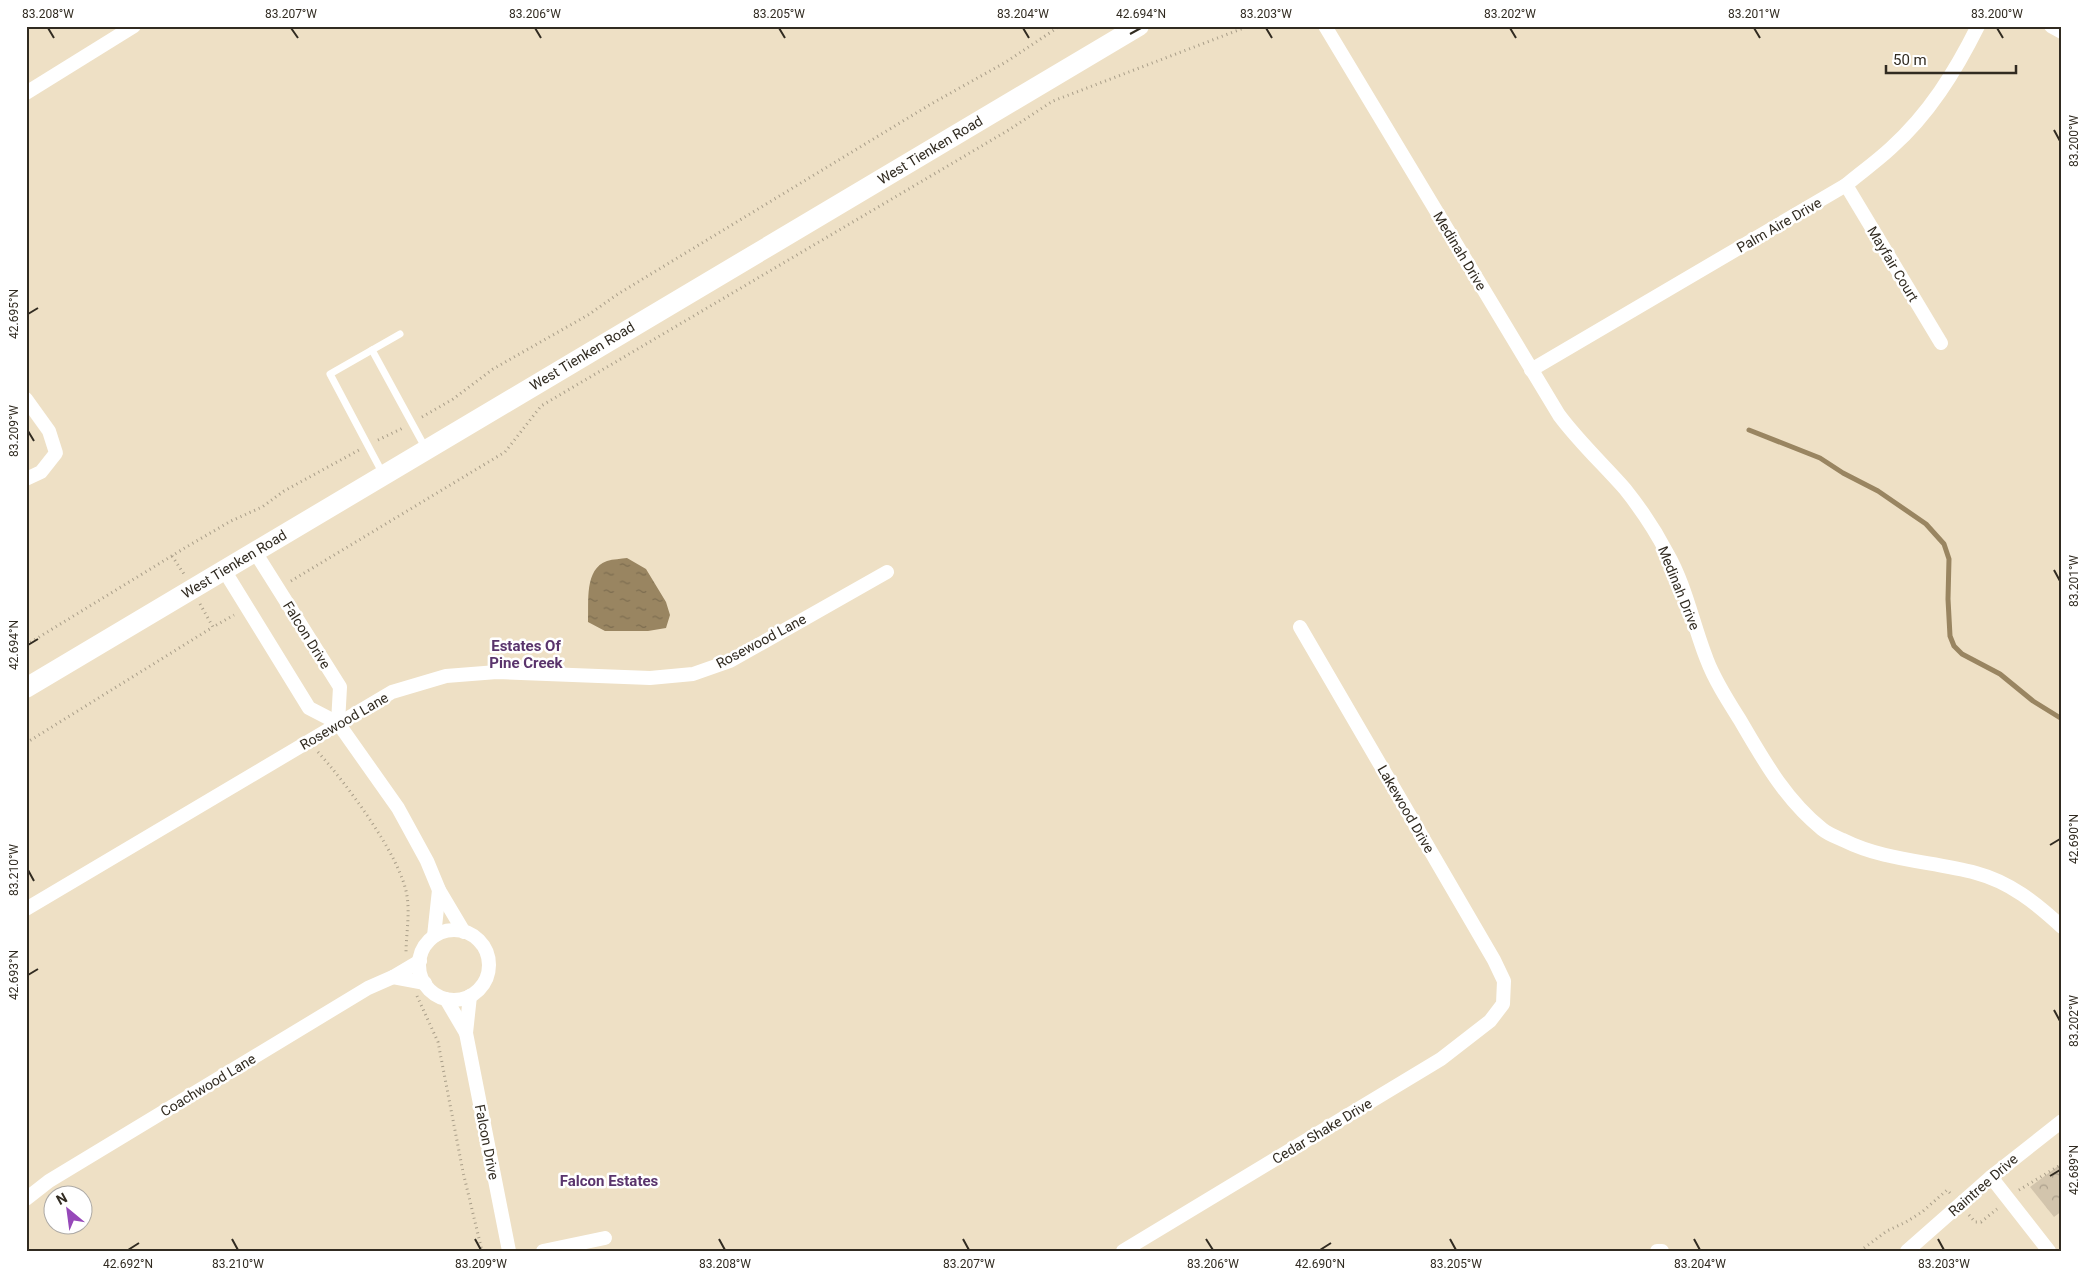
<svg xmlns="http://www.w3.org/2000/svg" width="2088" height="1277" font-family="Roboto,sans-serif">
<style>
.park{fill:url(#park-crowns)}
.water{fill:url(#water-ripples)}
.lines{fill:none;stroke-linecap:round;stroke-linejoin:round}
.stream{stroke:#998561;stroke-width:5}
.path{stroke:#a99e89;stroke-width:3;stroke-dasharray:1 4;stroke-linecap:butt}
.lane{stroke:#fff;stroke-width:7}
.street{stroke:#fff;stroke-width:14}
.secondary{stroke:#fff;stroke-width:20}
.ticks{fill:none;stroke:#312b21;stroke-width:2}
.labels{text-anchor:middle;stroke-width:5;stroke-linejoin:round;paint-order:stroke}
.street-label{font-size:14px;fill:#312b21;stroke:#fff}
.neighbourhood-label{font-size:15px;font-weight:bold;fill:#5a346c;stroke:#fff}
.neatline{fill:none;stroke:#312b21;stroke-width:2}
.ticks-label{font-size:12px;text-anchor:middle;fill:#312b21}
</style>
<defs>
<pattern id="park-crowns" width="20" height="18" patternUnits="userSpaceOnUse" patternTransform="scale(1.25)"><rect width="20" height="18" fill="#d2c4ac"/><path d="M2 6a3 3 0 1 1 6 0M12 15a3 3 0 1 1 6 0" fill="none" stroke="#ab9f8c"/></pattern>
<pattern id="water-ripples" width="26" height="14" patternUnits="userSpaceOnUse" patternTransform="scale(1.25)"><rect width="26" height="14" fill="#998561"/><path d="M2 4q2-2 4 0t4 0M15 11q2-2 4 0t4 0" fill="none" stroke="#7d6d50"/></pattern>
</defs>
<rect width="100%" height="100%" fill="#eee0c5"/>
<polygon class="park" points="2062,1163 2062,1211 2054,1217 2030,1187"/>
<path class="water" d="M627,558L646,569L666,602L670,615L666,628L648,631H605L588,622C589,602 584,569 607,561C613,559 621,559 627,558Z"/>
<g class="lines">
<polyline class="stream" points="1749,430 1820,458 1843,473 1878,491 1926,524 1944,544 1949,559 1948,599 1950,636 1954,646 1962,654 2000,674 2033,701 2062,719"/>
<g class="path">
<polyline points="422,417 453,399 493,369 588,315 618,294 931,104 1006,62 1060,26"/>
<polyline points="378,440 403,428"/>
<polyline points="172,556 184,574"/>
<polyline points="291,581 505,452 541,406 1007,131 1053,101 1249,26"/>
<polyline points="200,604 213,627 234,615"/>
<polyline points="26,645 188,546 231,521 262,507 284,491 359,450"/>
<polyline points="26,743 213,627"/>
<path d="M318,752C345,782 401,856 407,896C410,915 406,935 406,953"/>
<polyline points="417,996 438,1042 463,1172 482,1251"/>
<polyline points="2019,1190 2062,1164"/>
<polyline points="1969,1215 1975,1222 1981,1222 1997,1209"/>
<polyline points="1860,1251 1887,1231 1906,1222 1922,1212 1947,1190 1950,1193"/>
</g>
<g class="lane">
<polyline points="372,350 426,449"/>
<polyline points="383,474 330,374 400,334"/>
</g>
<g class="street">
<path d="M1325,26L1559,415C1579,442 1603,464 1625,489C1641,509 1655,530 1667,553C1686,586 1693,625 1707,660C1715,681 1728,701 1740,720C1764,761 1785,799 1822,829C1828,834 1836,837 1843,840C1885,861 1931,861 1976,873C2010,882 2036,903 2062,927"/>
<polyline points="2051,26 2062,32"/>
<polyline points="26,93 134,26"/>
<polyline points="1846,185 1941,343"/>
<path d="M1531,370L1846,185C1860,173 1876,162 1891,148C1929,114 1955,72 1978,26"/>
<polyline points="26,399 49,431 56,453 41,472 26,479"/>
<polyline points="255,552 340,687 338,723"/>
<polyline points="224,570 309,708 338,723 398,808 427,861 439,890 464,932"/>
<polyline points="26,909 392,692 446,676 497,672 650,678 693,674 730,661 887,572"/>
<circle cx="454" cy="965" r="35"/>
<polyline points="434,936 439,890"/>
<polyline points="393,977 425,983"/>
<polyline points="470,996 466,1033 509,1251"/>
<polyline points="446,999 466,1033"/>
<polyline points="1991,1177 2049,1251"/>
<polyline points="26,1199 49,1181 368,988 393,977 420,961"/>
<polyline points="543,1251 605,1238"/>
<polyline points="1123,1251 1441,1059 1490,1021 1503,1004 1504,981 1494,960 1300,627"/>
<polyline points="1657,1251 1662,1251"/>
<polyline points="1907,1251 1991,1177 2062,1121"/>
</g>
<polyline class="secondary" points="26,688 1139,26"/>
</g>
<path class="ticks" d="M48,28L54,38M291,28L298,38M535,28L541,38M779,28L785,38M1023,28L1029,38M1266,28L1272,38M1510,28L1516,38M1754,28L1760,38M1997,28L2003,38M1130,34L1141,28M2054,130L2060,141M28,314L38,308M28,431L34,441M2054,570L2060,581M28,645L38,639M2050,845L2060,839M28,870L34,881M28,975L38,969M2054,1010L2060,1021M2050,1176L2060,1170M232,1239L238,1250M475,1239L481,1250M719,1239L725,1250M963,1239L969,1250M1206,1239L1213,1250M1450,1239L1456,1250M1694,1239L1700,1250M1938,1239L1944,1250M128,1250L139,1243M1320,1250L1331,1243"/>
<g class="labels">
<g class="street-label">
<text transform="translate(930 150) rotate(-31)" y="5">West Tienken Road</text>
<text transform="translate(1779 225) rotate(-30)" y="5">Palm Aire Drive</text>
<text transform="translate(1460 251) rotate(59)" y="5">Medinah Drive</text>
<text transform="translate(1893 264) rotate(59)" y="5">Mayfair Court</text>
<text transform="translate(582 356) rotate(-31)" y="5">West Tienken Road</text>
<text transform="translate(234 564) rotate(-31)" y="5">West Tienken Road</text>
<text transform="translate(1679 588) rotate(68)" y="5">Medinah Drive</text>
<text transform="translate(307 635) rotate(58)" y="5">Falcon Drive</text>
<text transform="translate(761 641) rotate(-28)" y="5">Rosewood Lane</text>
<text transform="translate(344 721) rotate(-30)" y="5">Rosewood Lane</text>
<text transform="translate(1406 809) rotate(60)" y="5">Lakewood Drive</text>
<text transform="translate(208 1085) rotate(-31)" y="5">Coachwood Lane</text>
<text transform="translate(1322 1131) rotate(-31)" y="5">Cedar Shake Drive</text>
<text transform="translate(487 1142) rotate(79)" y="5">Falcon Drive</text>
<text transform="translate(1983 1185) rotate(-41)" y="5">Raintree Drive</text>
</g>
<g class="neighbourhood-label">
<text x="526" y="651">Estates Of<tspan x="526" dy="17">Pine Creek</tspan></text>
<text x="609" y="1186">Falcon Estates</text>
</g>
</g>
<rect width="2088" height="1277" fill="none" stroke="#ffffff" stroke-width="55"/>
<g transform="translate(68 1210) rotate(331)"><circle r="24" fill="#ffffff" stroke="#adaaa6"/>
<path d="M0-4L9 19L0 12L-9 19Z" fill="#9648b9"/>
<text y="-8" font-size="14" font-weight="bold" text-anchor="middle" fill="#312b21">N</text>
</g>
<path d="M1886 65v8h130v-8" fill="none" stroke="#312b21" stroke-width="2.5"/>
<text x="1893" y="65" font-size="15" fill="#312b21" stroke="#ffffff" stroke-width="4" paint-order="stroke">50 m</text>
<rect x="28" y="28" width="2032" height="1222" class="neatline"/>
<g class="ticks-label">
<text x="48" y="18">83.208°W</text>
<text x="291" y="18">83.207°W</text>
<text x="535" y="18">83.206°W</text>
<text x="779" y="18">83.205°W</text>
<text x="1023" y="18">83.204°W</text>
<text x="1141" y="18">42.694°N</text>
<text x="1266" y="18">83.203°W</text>
<text x="1510" y="18">83.202°W</text>
<text x="1754" y="18">83.201°W</text>
<text x="1997" y="18">83.200°W</text>
<text transform="translate(2074 141) rotate(-90)" y="4">83.200°W</text>
<text transform="translate(14 314) rotate(-90)" y="4">42.695°N</text>
<text transform="translate(14 431) rotate(-90)" y="4">83.209°W</text>
<text transform="translate(2074 581) rotate(-90)" y="4">83.201°W</text>
<text transform="translate(14 645) rotate(-90)" y="4">42.694°N</text>
<text transform="translate(2074 839) rotate(-90)" y="4">42.690°N</text>
<text transform="translate(14 870) rotate(-90)" y="4">83.210°W</text>
<text transform="translate(14 975) rotate(-90)" y="4">42.693°N</text>
<text transform="translate(2074 1021) rotate(-90)" y="4">83.202°W</text>
<text transform="translate(2074 1170) rotate(-90)" y="4">42.689°N</text>
<text x="128" y="1268">42.692°N</text>
<text x="238" y="1268">83.210°W</text>
<text x="481" y="1268">83.209°W</text>
<text x="725" y="1268">83.208°W</text>
<text x="969" y="1268">83.207°W</text>
<text x="1213" y="1268">83.206°W</text>
<text x="1320" y="1268">42.690°N</text>
<text x="1456" y="1268">83.205°W</text>
<text x="1700" y="1268">83.204°W</text>
<text x="1944" y="1268">83.203°W</text>
</g>
</svg>
